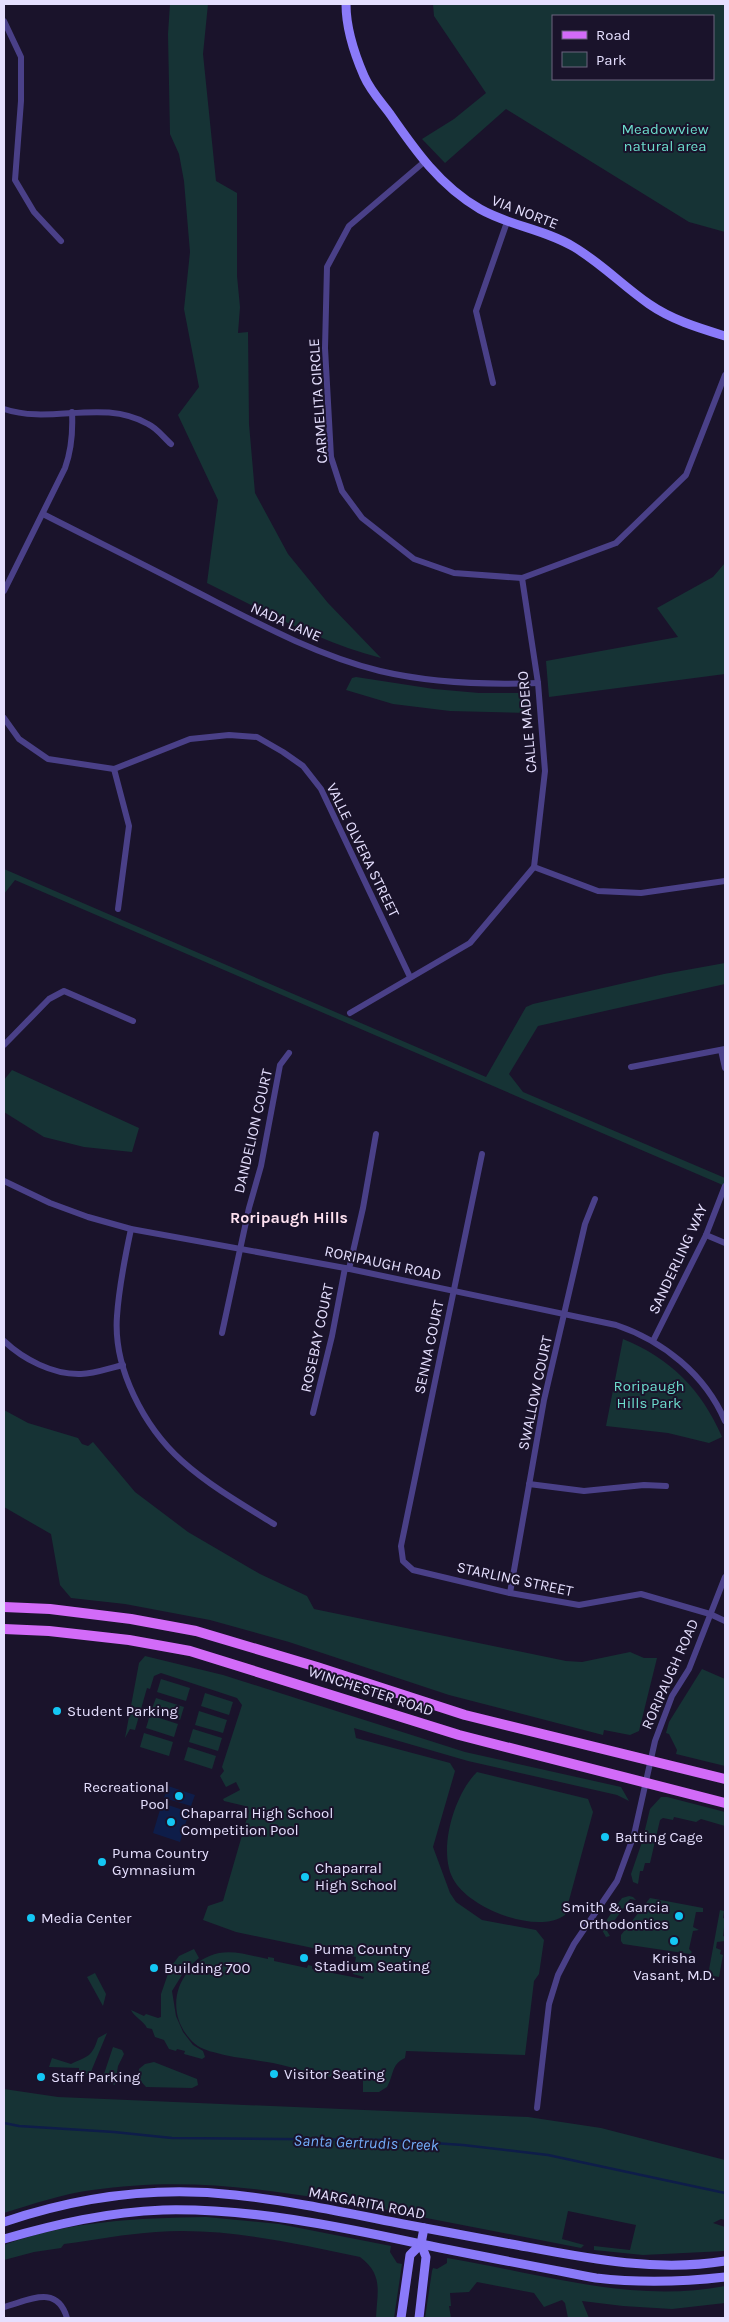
<svg xmlns="http://www.w3.org/2000/svg" width="729" height="2322" font-family="Karla,sans-serif">
<style>
.green{fill:#163335;fill-rule:evenodd}
.water{fill:#0e1d49}
.lines{fill:none;stroke-linecap:round;stroke-linejoin:round}
.stream{stroke:#0e1d49;stroke-width:2.5}
.street{stroke:#4a4088;stroke-width:6}
.secondary{stroke:#8a7af9;stroke-width:9}
.primary{stroke:#d26bf8;stroke-width:10}
.poi-dot{fill:#14c7f4;stroke:#1a132b;stroke-width:2}
.labels{text-anchor:middle;stroke-width:4;stroke-linejoin:round;paint-order:stroke}
.park-label{font-size:15px;fill:#6cdccc;stroke:#1a132b}
.street-label{font-size:15px;fill:#e5dffe;stroke:#1a132b}
.poi-label{font-size:15px;fill:#e5dffe;stroke:#1a132b;text-anchor:start}
.neighbourhood-label{font-size:16px;font-weight:bold;fill:#fee1f0;stroke:#1a132b}
.water-label{font-size:16px;font-style:italic;fill:#72acf9;stroke:#1a132b}
</style>
<rect width="100%" height="100%" fill="#1a132b"/>
<g class="green">
<path d="M170,4H208L203,54L216,181L237,193V276L240,307L238,333L248,332L249,424L255,493L288,554L328,603L381,658C319,642 264,611 207,583L218,500L178,415L199,387L184,309L190,252L184,181L179,154L170,134L168,34Z"/>
<path d="M433,4H725V232L689,222L506,109L445,163L422,139L454,119L486,93L434,16ZM553,16H713V79H553Z"/>
<polygon points="725,563 725,674 549,697 546,661 678,637 657,608 713,577"/>
<polygon points="356,677 434,689 479,693 521,693 526,699 529,713 450,711 393,704 346,690 352,678"/>
<polygon points="4,869 486,1077 526,1007 533,1004 664,974 725,963 725,984 538,1026 509,1074 523,1092 725,1178 725,1186 15,880 4,894"/>
<polygon points="12,1070 139,1128 132,1152 84,1147 44,1137 4,1112 4,1080"/>
<path d="M623,1339C670,1358 702,1390 722,1437L709,1443L668,1433L606,1426Z"/>
<polygon points="4,1410 28,1423 78,1438 82,1444 88,1446 93,1442 135,1492 188,1532 260,1574 307,1596 314,1609 566,1661 582,1662 630,1652 644,1658 657,1658 639,1731 630,1735 604,1730 603,1735 449,1695 289,1642 210,1620 125,1604 71,1598 60,1585 51,1534 4,1507"/>
<path d="M145,1656L223,1675L465,1752L621,1787L629,1801L617,1795L468,1761L354,1728L356,1738L450,1763L455,1771L433,1847L450,1893L456,1902L482,1920L536,1930L544,1940L539,1974L534,1981L525,2055L406,2051L405,2058C391,2064 394,2075 387,2087L379,2092H363V2076C335,2083 301,2069 273,2063C253,2059 232,2058 213,2052C204,2050 196,2046 190,2039C162,2008 179,1962 219,1953C235,1950 252,1956 268,1959V1957L274,1958V1961L307,1968L308,1965L312,1966V1969L363,1979L364,1977L353,1974L356,1957L236,1932L203,1920L208,1906L223,1901L249,1811L245,1806L224,1801L223,1799L240,1790L236,1782L226,1787L220,1776L224,1771L222,1767L242,1705L237,1698L161,1673L154,1676L150,1689L147,1688L135,1730L130,1729L125,1738L139,1663Z"/>
<polygon points="702,1669 725,1679 725,1766 676,1754 677,1750 669,1734 666,1733 669,1722"/>
<polygon points="161,1679 190,1688 186,1701 157,1692"/>
<polygon points="205,1693 233,1702 229,1715 201,1706"/>
<polygon points="156,1698 184,1707 180,1720 151,1711"/>
<polygon points="199,1711 227,1720 223,1733 195,1725"/>
<polygon points="150,1715 178,1724 174,1737 146,1728"/>
<polygon points="193,1729 222,1738 218,1751 189,1742"/>
<polygon points="144,1733 173,1742 169,1756 140,1747"/>
<polygon points="188,1747 216,1756 212,1769 184,1760"/>
<path d="M477,1772L588,1799L593,1812L565,1915C537,1935 472,1909 455,1882C436,1854 454,1794 477,1772Z"/>
<polygon points="661,1797 667,1797 725,1812 725,1826 701,1819 696,1822 674,1817 673,1820 663,1818 660,1820 650,1863 645,1863 643,1871 640,1871 638,1884 633,1882 631,1874 642,1842 650,1809"/>
<polygon points="629,1896 633,1897 636,1900 630,1899 607,1931 610,1936 606,1937 601,1928 622,1898"/>
<polygon points="650,1898 703,1908 703,1912 696,1912 693,1927 699,1930 693,1931 689,1949 692,1952 690,1954 623,1944 621,1941 621,1935"/>
<polygon points="720,1910 724,1911 723,1918 725,1919 723,1936 725,1937 725,1941 717,1942 716,1948 721,1950 720,1954 723,1955 719,1977 708,1975"/>
<path d="M194,1949L199,1958L185,1970L172,1991L176,2016L183,2032L193,2045L203,2051L205,2057L202,2059L184,2054L185,2051L177,2049L176,2051L169,2049L164,2040L155,2037L152,2029L147,2028C143,2020 135,2018 131,2010L144,2016L146,2014L158,2018L161,2017V1994L170,1968L179,1956Z"/>
<polygon points="95,1973 106,1994 103,2006 87,1977"/>
<path d="M107,2033L90,2074L79,2075V2068L49,2067L52,2058L71,2064C88,2056 92,2057 98,2038Z"/>
<polygon points="113,2047 122,2050 124,2054 118,2066 115,2085 102,2080"/>
<polygon points="154,2062 197,2079 198,2085 192,2088 146,2087 138,2078 139,2069 145,2064"/>
<path d="M4,2089L58,2097L528,2117L601,2128L725,2160V2220L721,2219L713,2223L725,2227V2251L643,2255L594,2250V2246L630,2250L636,2225L568,2211L562,2239L584,2245L581,2248L411,2215V2211L402,2209L400,2212C293,2194 202,2174 92,2190C62,2194 33,2204 4,2213Z"/>
<path d="M206,2217L279,2224L391,2246L390,2252L397,2263L402,2264L394,2318H376C377,2292 384,2275 360,2257C293,2243 224,2227 156,2232C125,2234 95,2240 64,2244L61,2248L34,2252L4,2260V2245C68,2221 138,2218 206,2217Z"/>
<path d="M447,2258C539,2273 631,2304 725,2286V2303L672,2309L623,2306L582,2301L589,2318H568L565,2303L562,2300L544,2307L534,2293L477,2282L469,2292L450,2293L451,2306H449L451,2318H425L432,2271L433,2268L437,2269L447,2263Z"/>
</g>
<g class="water">
<polygon points="168,1786 195,1795 191,1806 164,1798"/>
<polygon points="162,1803 189,1812 180,1842 153,1833"/>
</g>
<g class="lines">
<polyline class="stream" points="4,2123 19,2126 114,2132 172,2138 387,2140 463,2145 548,2155 725,2193"/>
<g class="street">
<polyline points="4,21 21,57 21,101 15,180 34,212 61,241"/>
<polyline points="424,162 349,226 327,267 325,348 331,457 342,491 362,518 414,559 454,573 522,578 616,543 686,475 725,375"/>
<polyline points="493,383 476,311 507,222"/>
<path d="M4,409C51,425 102,398 148,424C157,428 164,438 171,444"/>
<path d="M43,514C92,539 141,563 189,588C250,619 312,654 380,671C431,683 486,685 538,683"/>
<path d="M4,591L65,468C72,449 73,432 72,412"/>
<polyline points="4,718 19,739 48,759 114,769 190,739 229,735 257,737 283,752 303,766 321,789 410,977"/>
<polyline points="114,769 129,826 118,909"/>
<polyline points="534,867 598,891 641,893 725,881"/>
<polyline points="350,1013 470,943 534,867 545,771 538,683 522,578"/>
<polyline points="4,1045 49,999 64,991 133,1021"/>
<polyline points="721,1050 725,1068"/>
<polyline points="631,1067 725,1049"/>
<polyline points="482,1154 401,1546 403,1561 413,1570 510,1593 579,1605 641,1594 710,1614 725,1621"/>
<path d="M4,1181L50,1203L88,1217L131,1229L345,1268L616,1325C663,1341 705,1374 725,1421"/>
<path d="M131,1229C125,1257 119,1286 117,1316C113,1368 144,1427 182,1461C210,1486 243,1505 274,1524"/>
<polyline points="706,1235 725,1243"/>
<polyline points="349,1269 363,1208 376,1134"/>
<polyline points="222,1333 249,1208 261,1166 280,1065 289,1053"/>
<path d="M4,1341C23,1359 53,1375 81,1374C94,1374 110,1368 123,1365"/>
<polyline points="653,1341 706,1235 725,1186"/>
<polyline points="313,1413 332,1336 345,1268"/>
<polyline points="529,1484 584,1491 644,1485 666,1486"/>
<polyline points="510,1593 544,1400 585,1224 595,1199"/>
<polyline points="537,2108 549,2004 558,1975 574,1944 617,1881 634,1835 655,1741 672,1696 689,1669 725,1577"/>
<path d="M4,2307C30,2300 57,2284 67,2318"/>
</g>
<g class="secondary">
<path d="M346,4C346,29 354,53 364,76C370,90 381,102 390,114C415,150 440,186 480,209C510,226 544,229 574,247C601,263 623,286 649,304C672,320 699,328 725,336"/>
<path d="M4,2222C78,2197 157,2186 235,2195C292,2201 347,2213 403,2224C439,2231 475,2237 511,2244C581,2257 654,2273 725,2261"/>
<path d="M4,2239C56,2224 108,2212 163,2210C250,2208 337,2226 421,2244C479,2256 538,2267 596,2278C639,2283 682,2282 725,2277"/>
<polyline points="401,2318 410,2255 421,2244"/>
<polyline points="419,2318 426,2257 421,2244 424,2228"/>
</g>
<g class="primary">
<polyline points="4,1607 50,1609 131,1619 196,1631 317,1667 465,1715 725,1779"/>
<polyline points="4,1629 49,1631 129,1640 190,1651 459,1735 725,1803"/>
</g>
</g>
<g class="poi-dot">
<circle cx="57" cy="1711" r="5"/>
<circle cx="179" cy="1796" r="5"/>
<circle cx="171" cy="1822" r="5"/>
<circle cx="605" cy="1837" r="5"/>
<circle cx="102" cy="1862" r="5"/>
<circle cx="305" cy="1877" r="5"/>
<circle cx="679" cy="1916" r="5"/>
<circle cx="31" cy="1918" r="5"/>
<circle cx="674" cy="1941" r="5"/>
<circle cx="304" cy="1958" r="5"/>
<circle cx="154" cy="1968" r="5"/>
<circle cx="274" cy="2074" r="5"/>
<circle cx="41" cy="2077" r="5"/>
</g>
<g class="labels">
<g class="park-label">
<text x="665" y="134">Meadowview<tspan x="665" dy="17">natural area</tspan></text>
<text x="649" y="1391">Roripaugh<tspan x="649" dy="17">Hills Park</tspan></text>
</g>
<g class="street-label">
<text transform="translate(525 212) rotate(21)" y="5">VIA NORTE</text>
<text transform="translate(318 401) rotate(-94)" y="5">CARMELITA CIRCLE</text>
<text transform="translate(286 622) rotate(24)" y="5">NADA LANE</text>
<text transform="translate(527 722) rotate(-95)" y="5">CALLE MADERO</text>
<text transform="translate(363 850) rotate(64)" y="5">VALLE OLVERA STREET</text>
<text transform="translate(253 1131) rotate(-77)" y="5">DANDELION COURT</text>
<text transform="translate(678 1259) rotate(-65)" y="5">SANDERLING WAY</text>
<text transform="translate(383 1263) rotate(12)" y="5">RORIPAUGH ROAD</text>
<text transform="translate(317 1338) rotate(-78)" y="5">ROSEBAY COURT</text>
<text transform="translate(429 1347) rotate(-78)" y="5">SENNA COURT</text>
<text transform="translate(535 1393) rotate(-78)" y="5">SWALLOW COURT</text>
<text transform="translate(515 1579) rotate(12)" y="5">STARLING STREET</text>
<text transform="translate(670 1674) rotate(-66)" y="5">RORIPAUGH ROAD</text>
<text transform="translate(371 1691) rotate(18)" y="5">WINCHESTER ROAD</text>
<text transform="translate(367 2203) rotate(11)" y="5">MARGARITA ROAD</text>
</g>
<g class="poi-label">
<text x="67" y="1716">Student Parking</text>
<text x="169" y="1792" text-anchor="end">Recreational<tspan x="169" dy="17">Pool</tspan></text>
<text x="181" y="1818">Chaparral High School<tspan x="181" dy="17">Competition Pool</tspan></text>
<text x="615" y="1842">Batting Cage</text>
<text x="112" y="1858">Puma Country<tspan x="112" dy="17">Gymnasium</tspan></text>
<text x="315" y="1873">Chaparral<tspan x="315" dy="17">High School</tspan></text>
<text x="669" y="1912" text-anchor="end">Smith &amp; Garcia<tspan x="669" dy="17">Orthodontics</tspan></text>
<text x="41" y="1923">Media Center</text>
<text x="314" y="1954">Puma Country<tspan x="314" dy="17">Stadium Seating</tspan></text>
<text x="674" y="1963" text-anchor="middle">Krisha<tspan x="674" dy="17">Vasant, M.D.</tspan></text>
<text x="164" y="1973">Building 700</text>
<text x="284" y="2079">Visitor Seating</text>
<text x="51" y="2082">Staff Parking</text>
</g>
<g class="neighbourhood-label">
<text x="289" y="1223">Roripaugh Hills</text>
</g>
<g class="water-label">
<text transform="translate(366 2142) rotate(2)" y="6">Santa Gertrudis Creek</text>
</g>
</g>
<rect width="729" height="2322" fill="none" stroke="#e5dffe" stroke-width="10"/>
<rect x="552" y="15" width="162" height="65" fill="#1a132b" stroke="#6b657f"/>
<rect x="562" y="31" width="25" height="8" fill="#d26bf8" stroke="#6b657f"/>
<text x="596" y="40" font-size="15" fill="#e5dffe">Road</text>
<rect x="562" y="52" width="25" height="15" fill="#163335" stroke="#6b657f"/>
<text x="596" y="65" font-size="15" fill="#e5dffe">Park</text>
</svg>
